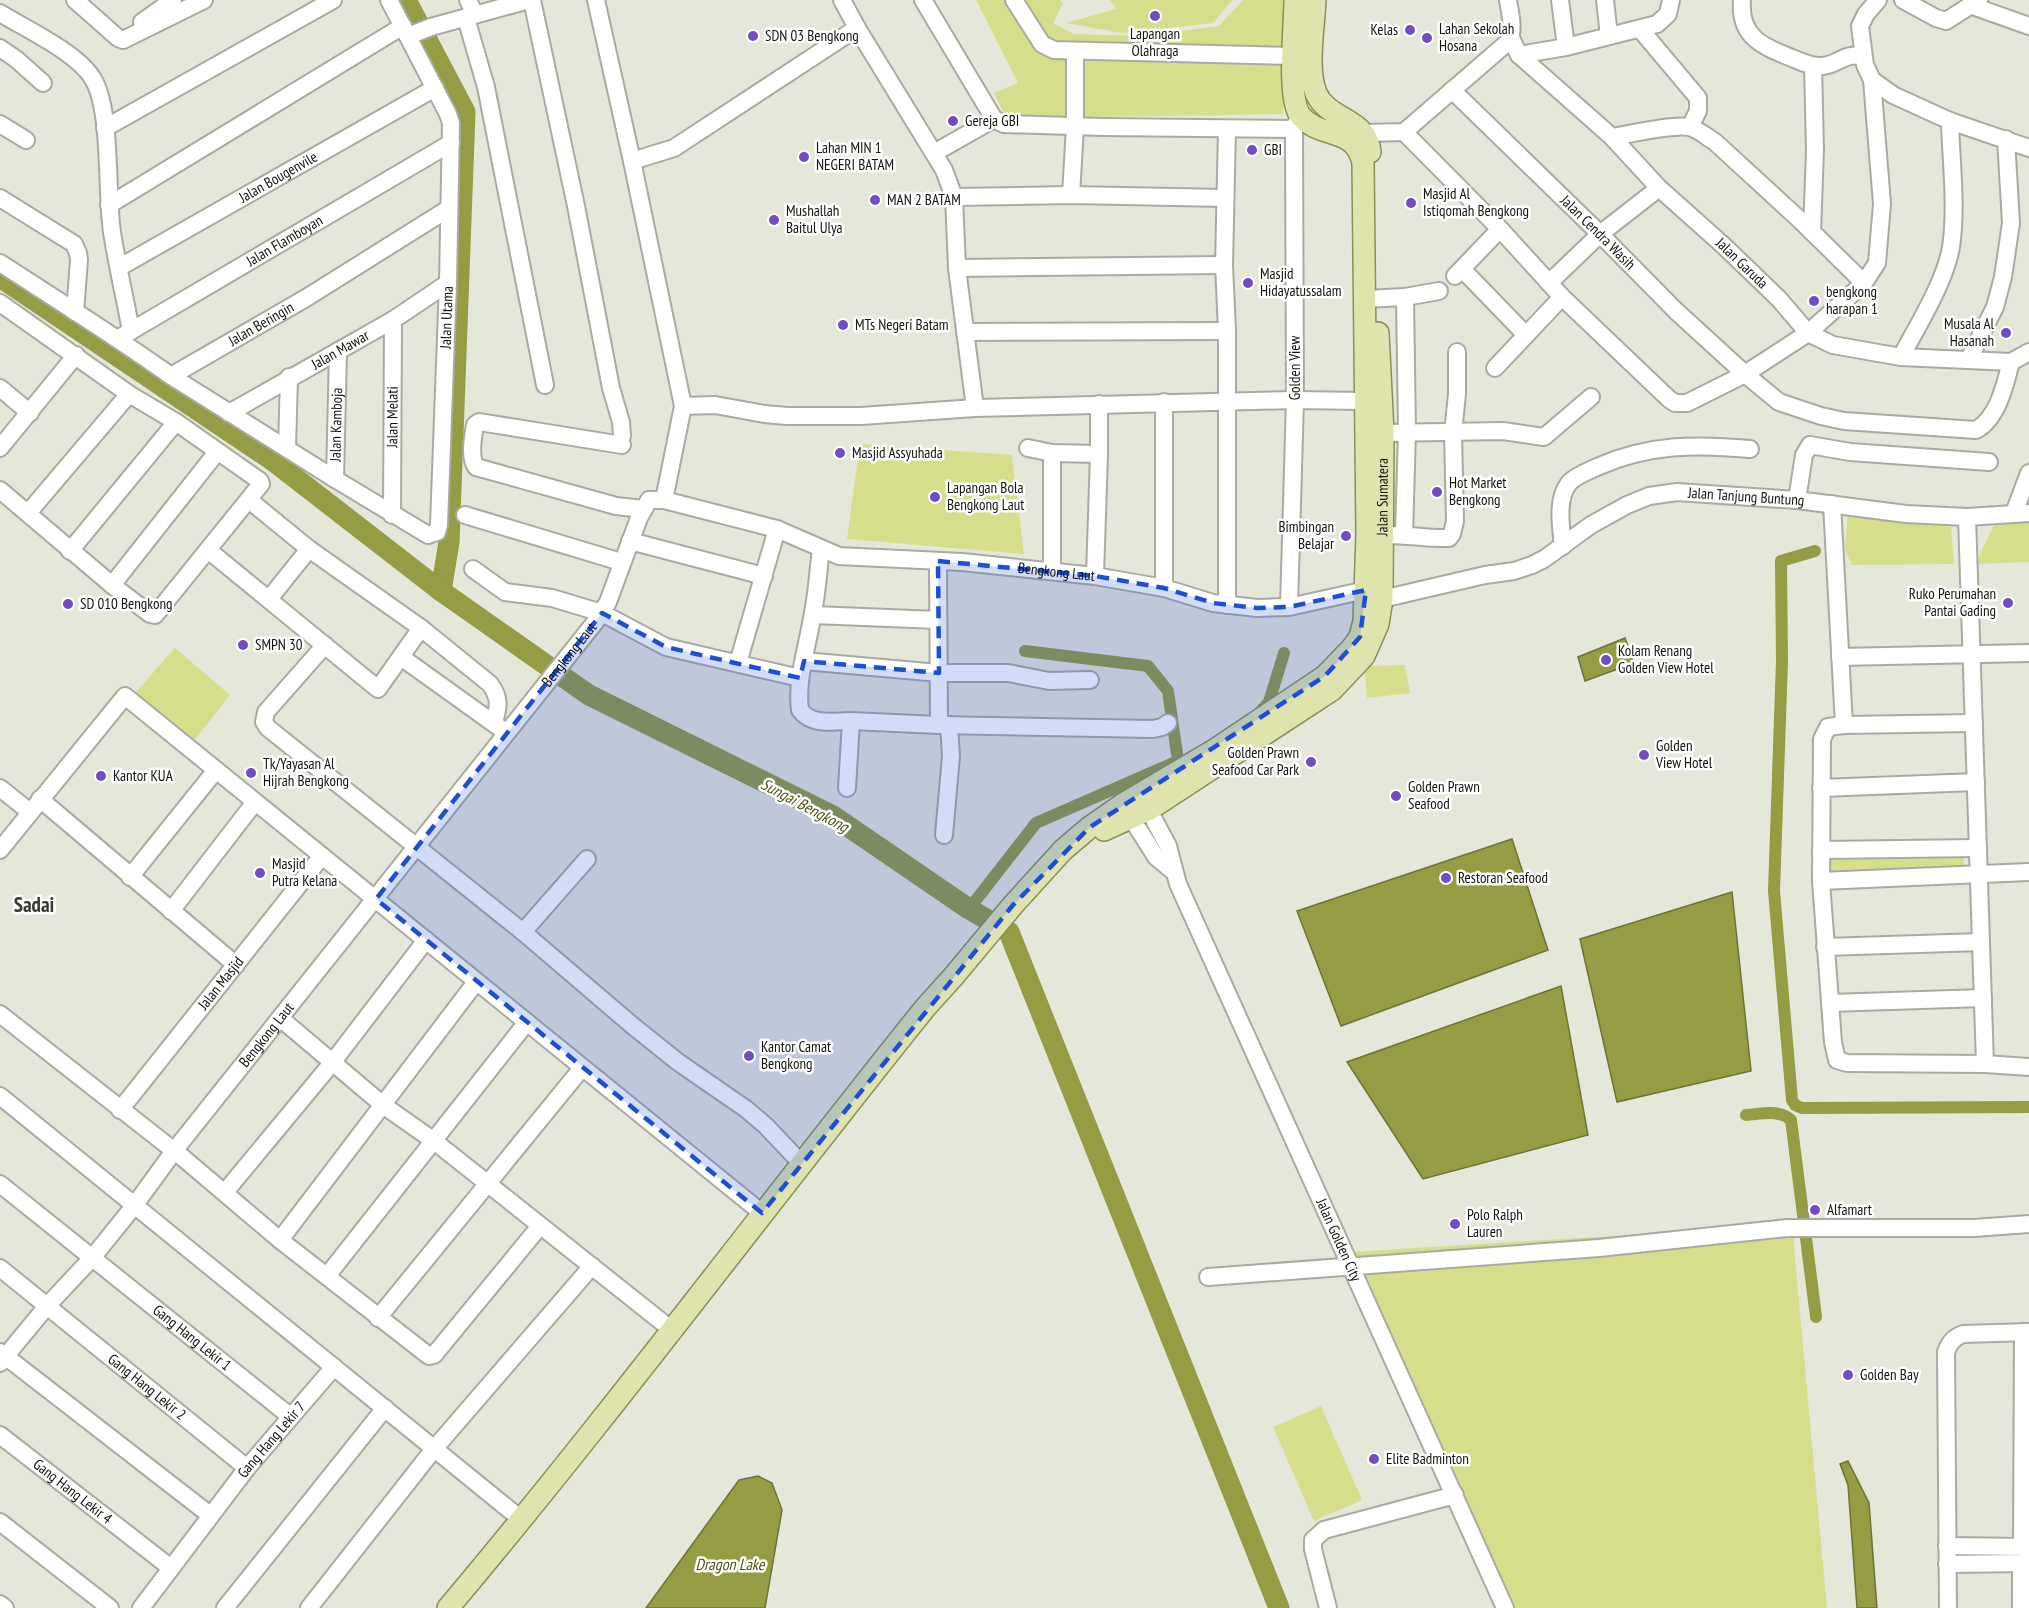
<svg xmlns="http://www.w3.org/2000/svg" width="2029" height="1608" font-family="'PT Sans Narrow',sans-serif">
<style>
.green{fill:#d6de8c}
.water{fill:#959c43;stroke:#6e7333;stroke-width:1.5}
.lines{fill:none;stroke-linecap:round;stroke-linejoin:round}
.canal{stroke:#959c43;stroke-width:12}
.river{stroke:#959c43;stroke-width:21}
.minor-casing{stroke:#aaaba0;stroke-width:20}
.major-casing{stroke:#8a8f55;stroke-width:24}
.minor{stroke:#fff;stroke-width:16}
.major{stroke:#dfe4af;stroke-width:21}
.marked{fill:#1d4ed8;fill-opacity:0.2;stroke:#1d4ed8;stroke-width:4.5;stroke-dasharray:12 8;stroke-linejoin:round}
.poi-dot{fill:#714cc5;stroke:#fff;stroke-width:2}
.labels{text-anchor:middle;stroke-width:5;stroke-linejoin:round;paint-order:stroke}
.poi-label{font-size:15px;fill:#13130f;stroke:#fff;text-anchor:start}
.street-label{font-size:15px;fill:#13130f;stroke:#fff}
.water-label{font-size:16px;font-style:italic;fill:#505412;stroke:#fff}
.district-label{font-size:21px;font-weight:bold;fill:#383a30;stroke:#fff}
</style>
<rect width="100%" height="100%" fill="#e6e7db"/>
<g class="green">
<polygon points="976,0 1060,0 1063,3 1053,23 1074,34 1144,36 1219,26 1243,0 1284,0 1283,114 1038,118 1004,113 994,93 1018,83"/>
<polygon points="1110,0 1232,0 1213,23 1122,33 1066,23 1116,9"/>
<polygon points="860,444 1012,455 1024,554 847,539"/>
<polygon points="1848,514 1951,527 1954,564 1852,565 1845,549"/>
<polygon points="2029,519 2029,562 1975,564 1996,521"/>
<polygon points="175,648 230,695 194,741 136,692"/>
<polygon points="1405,665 1410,693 1367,698 1364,666"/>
<polygon points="1963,852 1964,870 1819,875 1819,857"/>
<polygon points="1792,1225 1827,1608 1508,1608 1348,1252"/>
<polygon points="1321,1406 1362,1500 1314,1521 1273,1427"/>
</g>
<g class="water">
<polygon points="1625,638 1634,663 1585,681 1578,657"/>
<polygon points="1512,839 1548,950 1341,1026 1297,911"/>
<polygon points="1732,892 1751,1071 1617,1102 1580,939"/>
<polygon points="1561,986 1588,1135 1423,1179 1347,1062"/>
<polygon points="1848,1461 1869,1503 1877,1608 1857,1608 1848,1485 1840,1464"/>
<polygon points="758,1476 772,1483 782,1510 765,1608 646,1608 739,1480"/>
</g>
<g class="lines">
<g class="canal">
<polyline points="1815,551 1781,561 1782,661 1774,891 1792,1100 1795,1105 1802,1108 2029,1107"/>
<polyline points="1260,712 1269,702 1284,653"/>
<polyline points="969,909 1036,823 1178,761 1168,691 1148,666 1025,651"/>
<path d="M1746,1115C1761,1114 1779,1109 1791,1120L1816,1317"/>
</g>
<g class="river">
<polyline points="406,0 465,112 449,542 441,591"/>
<polyline points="0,277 272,460 441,591 589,695 833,816 969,909 1009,932 1279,1608"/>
</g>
<defs>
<g id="minor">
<polyline points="75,0 118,38 123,40 204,0"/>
<polyline points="468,0 475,15"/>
<polyline points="532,0 576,206 611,388 621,422 622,436"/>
<polyline points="596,0 632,161 683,406 664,500"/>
<polyline points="842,0 857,28 944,170 954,197 957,268 975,408 1295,400 1364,401"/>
<polyline points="923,0 994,119 1004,124 1102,127 1294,129 1298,119"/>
<polyline points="1014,0 1042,44 1054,50 1294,56"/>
<polyline points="1560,0 1566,47"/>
<polyline points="1605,0 1609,36"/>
<path d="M1742,0C1739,37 1762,46 1792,58C1802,62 1812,67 1823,66C1840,64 1842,53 1863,56"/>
<polyline points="1878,0 1866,14 1860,26 1865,65 1872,80 1893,95 1950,121 2029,148"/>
<polyline points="1903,0 1936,18 1946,21 1979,0"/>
<polyline points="1970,5 2029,26"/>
<path d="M0,13C26,29 78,53 93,79C112,110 106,192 112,232C117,265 125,298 131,331"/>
<polyline points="466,18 486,87 545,385"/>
<polyline points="142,22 173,0"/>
<polyline points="1640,29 1698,98 1698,111 1690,127"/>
<polyline points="408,36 431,27 529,0"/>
<path id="s1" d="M1511,38L1519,55L1612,137L1659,188L1724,246L1779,299L1808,333L1833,345L1901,357L2011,362L2029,352"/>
<polyline points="0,48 16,59 43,83"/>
<polyline points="1519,55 1566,47 1657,24 1668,14 1671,0"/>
<path id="s2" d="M1452,90L1600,234L1676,311L1745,374L1779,402L1821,416L1844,421L1976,430C1998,418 2005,385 2011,362"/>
<polyline points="0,124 26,140"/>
<polyline points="105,128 333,0"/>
<polyline points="1227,129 1224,265 1227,331 1227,605"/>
<polyline points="1404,132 1500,229 1562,297 1669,399 1675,403 1687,403 1745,374 1808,333 1864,283 1877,263 1882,204 1872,80"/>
<path d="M1364,133L1404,132L1508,42C1515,31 1510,13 1508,0"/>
<path d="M1612,137C1631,134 1672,124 1689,127C1698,129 1707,137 1715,142L1800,220L1864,283"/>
<polyline points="934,153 994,119"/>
<polyline points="632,161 674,148 857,28"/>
<polyline points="1071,195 1075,127 1075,51"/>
<polyline points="954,197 1071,195 1225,198"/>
<polyline points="0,198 74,244 78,253 79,260 75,312"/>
<polyline points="109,205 403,26"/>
<polyline points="1812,232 1815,150 1813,66"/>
<path id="s3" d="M0,263C57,300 115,336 171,376L306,298L448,209"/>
<path id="s4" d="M120,267L435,88"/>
<polyline points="957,268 1224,265"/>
<polyline points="1463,270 1526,335"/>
<polyline points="1455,276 1500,229"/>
<polyline points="1549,283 1600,234 1659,188"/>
<polyline points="1365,299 1405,297 1439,291"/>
<polyline points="0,303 129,394 176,422 260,481 261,484 155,615 150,614 112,585 0,490"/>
<polyline points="965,332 1227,331"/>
<path id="s5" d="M119,338L451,143"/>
<path d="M1901,357C1918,325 1945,282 1951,247C1957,208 1951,161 1950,121"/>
<polyline points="1969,359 1995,307 2003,277 2011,223 2006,139"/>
<polyline points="1495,368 1562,297"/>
<path id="s6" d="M171,376L335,479L338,351"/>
<polyline points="0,388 30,413"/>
<polyline points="683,406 715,405 764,414 787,416 861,416 975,408"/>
<path id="s7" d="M229,413L393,320L448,283"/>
<polyline points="1383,433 1503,431 1544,437 1591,397"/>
<path d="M622,445L479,422L475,425C473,437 469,457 476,467L616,506L643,509"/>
<polyline points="0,448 76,355"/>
<polyline points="287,448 289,377"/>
<polyline points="1028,448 1052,453 1099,454"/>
<polyline points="1052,453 1052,571"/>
<path id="s8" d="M335,479L428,535L437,532L439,525L448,283L451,123L448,114L389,0"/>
<path d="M249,500L309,549L421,628L490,684C500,698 499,706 494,722"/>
<polyline points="1797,500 1804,455 1810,445 1850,452 1989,462"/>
<polyline points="1832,504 1844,725 1974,723"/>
<polyline points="28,513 129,394"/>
<polyline points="2014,513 2029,473"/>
<path id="s9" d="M392,515L393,320"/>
<polyline points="465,515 621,562"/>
<polyline points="1967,517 1985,1064"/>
<polyline points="1404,534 1407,432 1405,297"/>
<path d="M1383,535C1405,534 1427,539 1449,538L1452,534L1455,521L1453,433L1457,394V352"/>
<polyline points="630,541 764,576"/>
<path d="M1563,546C1561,527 1556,499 1569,483C1575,476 1588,471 1597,467C1648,444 1696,444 1750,449"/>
<path d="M821,549C818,572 817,595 812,618C807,648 796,680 800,710C812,726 833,721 851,721L939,725L1153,729L1162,727L1168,723"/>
<polyline points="208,550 378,689 421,628"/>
<polyline points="70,551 176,422"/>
<polyline points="938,561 939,725"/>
<polyline points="473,569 505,592 552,598 602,613 666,647 800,678"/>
<polyline points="1095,576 1099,454 1099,404"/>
<polyline points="112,585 217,452"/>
<polyline points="1164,588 1164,402"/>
<polyline points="269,599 309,549"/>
<path id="s10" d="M1382,599L1485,575L1514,571L1532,565L1544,559L1591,525L1627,505L1649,496L1677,492L1797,500L1906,514L1967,517L2029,513"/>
<polyline points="1289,607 1295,400 1294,129"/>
<polyline points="813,615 938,620"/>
<polyline points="325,645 266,712 264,722 268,728 523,932 633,1026 678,1062 746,1109 766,1126 801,1163"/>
<polyline points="401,657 500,728"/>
<polyline points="1840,657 2029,653"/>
<polyline points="804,661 939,673 1008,673 1049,681 1090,680"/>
<polyline points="738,663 777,529"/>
<polyline points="1844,725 1828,727 1822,739 1821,881 1833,1042 1837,1060 1847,1063 1985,1064 2029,1067"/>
<polyline points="0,788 30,812"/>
<polyline points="847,788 851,721"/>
<polyline points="1821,788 1976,782"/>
<polyline points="40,799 236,965"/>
<path id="s11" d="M1143,799L1168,846L1178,884L1505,1608"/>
<polyline points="1125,808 1156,857 1173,871"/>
<polyline points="944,835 951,756 949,725"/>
<polyline points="0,850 125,696 762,1213"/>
<polyline points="1821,850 1978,848"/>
<polyline points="130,877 216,770"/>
<polyline points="1821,881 2029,872"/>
<polyline points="171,911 255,802"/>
<polyline points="523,932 587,859"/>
<polyline points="1825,947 1981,942"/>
<polyline points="1830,1003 1983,998"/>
<polyline points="0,1014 182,1157 280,1240 429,1356 434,1355 540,1226"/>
<polyline points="280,1018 383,1105 434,1141 672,1330"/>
<polyline points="0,1096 522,1520"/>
<path id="s12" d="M120,1110L322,856"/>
<path id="s13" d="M0,1184L291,1417"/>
<polyline points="225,1192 332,1063 426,940"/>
<polyline points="280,1240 476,982"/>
<path id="s14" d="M0,1268L247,1468"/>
<polyline points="327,1276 527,1022"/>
<polyline points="1208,1277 1599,1248 1787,1228 1974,1228 2029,1224"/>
<polyline points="378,1318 582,1068"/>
<polyline points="0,1352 210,1515"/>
<path id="s15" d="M0,1363L47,1306L92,1258L134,1206L174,1151L596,621L608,602L639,518L649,500H664L777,529L839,556L962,562L1095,576L1164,588L1213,603L1257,608L1289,607L1366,590"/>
<path id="s16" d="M0,1435L171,1568"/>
<polyline points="0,1522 110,1608"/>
<polyline points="1947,1546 2029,1547"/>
<polyline points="2022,1547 2023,1332"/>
<polyline points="2021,1563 2021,1608"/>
<polyline points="1947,1564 2029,1563"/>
<polyline points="0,1604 5,1608"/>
<path id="s17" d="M141,1608L247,1468L334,1367"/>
<polyline points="225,1608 385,1408"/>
<polyline points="309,1608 434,1449 592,1266"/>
<polyline points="1328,1608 1313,1549 1313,1540 1324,1530 1455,1495"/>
<path d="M1948,1608L1946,1352C1950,1342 1953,1338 1963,1334L2029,1332"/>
</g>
<g id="major">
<path d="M1315,0C1314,27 1306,68 1316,93C1328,121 1367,117 1370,152"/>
<path id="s18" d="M1104,830L1150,809L1332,690L1364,656L1378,624L1382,599L1383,433L1378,333"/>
<path d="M448,1608C613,1412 765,1207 925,1008L953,977L1013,905L1063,850L1090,827L1123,804L1216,749L1325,676L1352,648L1360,637L1364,621L1367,534L1363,163C1355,125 1319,140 1300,115C1287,98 1295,23 1295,0"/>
</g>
</defs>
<use href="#minor" class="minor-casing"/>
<use href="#major" class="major-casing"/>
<use href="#minor" class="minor"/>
<use href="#major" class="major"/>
</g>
<path class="marked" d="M938,561L1095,576L1164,588L1213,603L1257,608L1289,607L1366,590L1360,637L1325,676L1090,827L1013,905L762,1213L376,899L602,613L666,647L800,678L804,661L939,673Z"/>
<g class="poi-dot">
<circle cx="1155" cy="16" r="6"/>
<circle cx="1410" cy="30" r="6"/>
<circle cx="753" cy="36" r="6"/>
<circle cx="1427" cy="38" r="6"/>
<circle cx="953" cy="121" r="6"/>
<circle cx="1252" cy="150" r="6"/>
<circle cx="804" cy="157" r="6"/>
<circle cx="875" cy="200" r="6"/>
<circle cx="1411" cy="203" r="6"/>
<circle cx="774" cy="220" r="6"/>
<circle cx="1248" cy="283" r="6"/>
<circle cx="1814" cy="301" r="6"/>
<circle cx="843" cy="325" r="6"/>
<circle cx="2006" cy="333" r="6"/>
<circle cx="840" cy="453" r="6"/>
<circle cx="1437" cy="492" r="6"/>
<circle cx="935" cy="497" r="6"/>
<circle cx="1346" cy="536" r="6"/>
<circle cx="2008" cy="603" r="6"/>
<circle cx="68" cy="604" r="6"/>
<circle cx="243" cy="645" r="6"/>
<circle cx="1606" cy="660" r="6"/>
<circle cx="1644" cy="755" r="6"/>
<circle cx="1311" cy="762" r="6"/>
<circle cx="251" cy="773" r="6"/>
<circle cx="101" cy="776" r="6"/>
<circle cx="1396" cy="796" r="6"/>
<circle cx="260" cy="873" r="6"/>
<circle cx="1446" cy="878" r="6"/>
<circle cx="749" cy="1056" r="6"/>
<circle cx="1815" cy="1210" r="6"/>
<circle cx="1455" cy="1224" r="6"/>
<circle cx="1848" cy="1375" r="6"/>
<circle cx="1374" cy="1459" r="6"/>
</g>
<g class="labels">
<g class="poi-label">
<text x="1439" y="34">Lahan Sekolah<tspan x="1439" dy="17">Hosana</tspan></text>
<text x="1398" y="35" text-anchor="end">Kelas</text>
<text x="1155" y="39" text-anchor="middle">Lapangan<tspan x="1155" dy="17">Olahraga</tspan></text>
<text x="765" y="41">SDN 03 Bengkong</text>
<text x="965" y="126">Gereja GBI</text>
<text x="816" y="153">Lahan MIN 1<tspan x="816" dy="17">NEGERI BATAM</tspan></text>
<text x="1264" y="155">GBI</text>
<text x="1423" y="199">Masjid Al<tspan x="1423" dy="17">Istiqomah Bengkong</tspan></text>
<text x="887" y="205">MAN 2 BATAM</text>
<text x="786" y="216">Mushallah<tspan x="786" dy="17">Baitul Ulya</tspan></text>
<text x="1260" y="279">Masjid<tspan x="1260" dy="17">Hidayatussalam</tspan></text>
<text x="1826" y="297">bengkong<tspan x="1826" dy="17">harapan 1</tspan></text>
<text x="1994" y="329" text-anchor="end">Musala Al<tspan x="1994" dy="17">Hasanah</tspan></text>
<text x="855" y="330">MTs Negeri Batam</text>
<text x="852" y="458">Masjid Assyuhada</text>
<text x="1449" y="488">Hot Market<tspan x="1449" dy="17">Bengkong</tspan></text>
<text x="947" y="493">Lapangan Bola<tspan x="947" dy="17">Bengkong Laut</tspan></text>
<text x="1334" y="532" text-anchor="end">Bimbingan<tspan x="1334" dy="17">Belajar</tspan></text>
<text x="1996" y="599" text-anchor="end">Ruko Perumahan<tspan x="1996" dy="17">Pantai Gading</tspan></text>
<text x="80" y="609">SD 010 Bengkong</text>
<text x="255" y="650">SMPN 30</text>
<text x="1618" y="656">Kolam Renang<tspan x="1618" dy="17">Golden View Hotel</tspan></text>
<text x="1656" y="751">Golden<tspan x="1656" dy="17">View Hotel</tspan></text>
<text x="1299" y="758" text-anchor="end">Golden Prawn<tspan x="1299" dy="17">Seafood Car Park</tspan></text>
<text x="263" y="769">Tk/Yayasan Al<tspan x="263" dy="17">Hijrah Bengkong</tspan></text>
<text x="113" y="781">Kantor KUA</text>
<text x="1408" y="792">Golden Prawn<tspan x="1408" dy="17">Seafood</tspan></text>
<text x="272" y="869">Masjid<tspan x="272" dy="17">Putra Kelana</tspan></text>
<text x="1458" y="883">Restoran Seafood</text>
<text x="761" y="1052">Kantor Camat<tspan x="761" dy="17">Bengkong</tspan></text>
<text x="1827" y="1215">Alfamart</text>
<text x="1467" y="1220">Polo Ralph<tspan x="1467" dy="17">Lauren</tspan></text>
<text x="1860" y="1380">Golden Bay</text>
<text x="1386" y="1464">Elite Badminton</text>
</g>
<g class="street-label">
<text dy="5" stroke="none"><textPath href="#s4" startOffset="182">Jalan Bougenvile</textPath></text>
<text dy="5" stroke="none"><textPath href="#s2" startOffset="204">Jalan Cendra Wasih</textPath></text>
<text dy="5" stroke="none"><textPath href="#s5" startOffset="192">Jalan Flamboyan</textPath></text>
<text dy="5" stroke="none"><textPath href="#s1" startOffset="324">Jalan Garuda</textPath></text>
<text dy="5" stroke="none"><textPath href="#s8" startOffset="333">Jalan Utama</textPath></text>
<text dy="5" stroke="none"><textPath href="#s3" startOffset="309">Jalan Beringin</textPath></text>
<text dy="5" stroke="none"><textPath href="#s7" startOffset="128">Jalan Mawar</textPath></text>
<text transform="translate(1295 368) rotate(-90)" y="5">Golden View</text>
<text dy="5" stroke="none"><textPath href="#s9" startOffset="98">Jalan Melati</textPath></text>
<text dy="5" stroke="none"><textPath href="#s6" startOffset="248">Jalan Kamboja</textPath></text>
<text dy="5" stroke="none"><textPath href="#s18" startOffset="477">Jalan Sumatera</textPath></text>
<text dy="5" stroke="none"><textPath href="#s10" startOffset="388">Jalan Tanjung Buntung</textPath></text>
<text dy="5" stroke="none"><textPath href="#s15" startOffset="1502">Bengkong Laut</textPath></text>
<text dy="5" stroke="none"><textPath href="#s15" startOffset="909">Bengkong Laut</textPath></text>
<text dy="5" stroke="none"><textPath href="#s12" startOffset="162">Jalan Masjid</textPath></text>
<text dy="5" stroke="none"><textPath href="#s15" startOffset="423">Bengkong Laut</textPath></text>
<text dy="5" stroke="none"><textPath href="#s11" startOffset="483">Jalan Golden City</textPath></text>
<text dy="5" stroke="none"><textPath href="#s13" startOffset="246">Gang Hang Lekir 1</textPath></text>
<text dy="5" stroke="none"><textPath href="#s14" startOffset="189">Gang Hang Lekir 2</textPath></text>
<text dy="5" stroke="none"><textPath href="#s17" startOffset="213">Gang Hang Lekir 7</textPath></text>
<text dy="5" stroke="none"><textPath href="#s16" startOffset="92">Gang Hang Lekir 4</textPath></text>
</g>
<g class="water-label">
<text transform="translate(805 805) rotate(28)" y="6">Sungai Bengkong</text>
<text x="730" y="1570">Dragon Lake</text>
</g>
<g class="district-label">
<text x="34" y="912">Sadai</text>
</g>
</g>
</svg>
